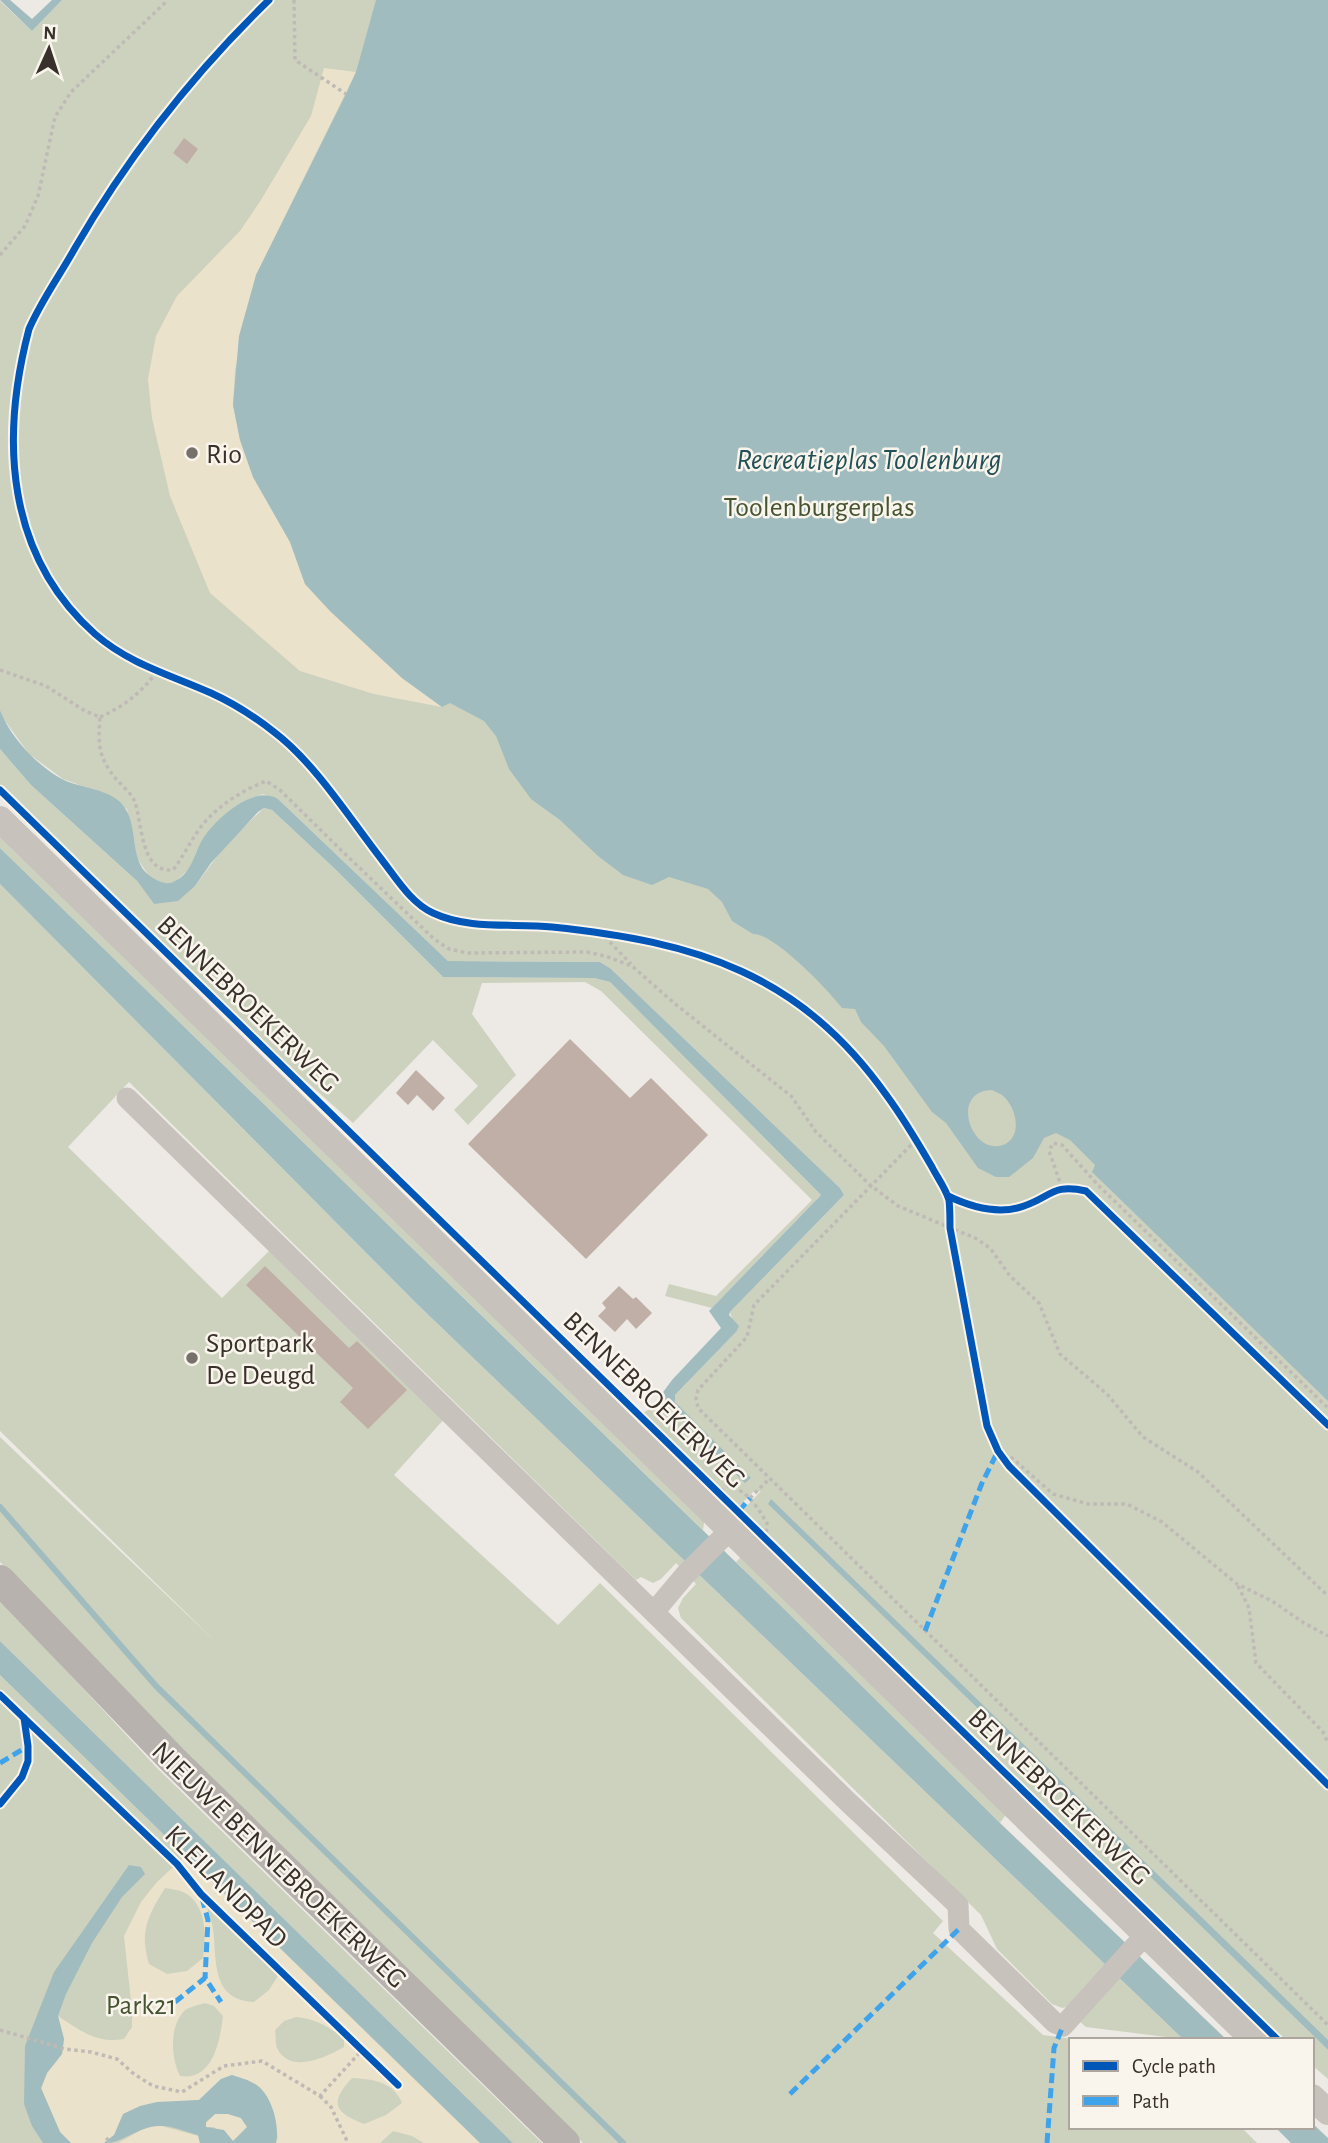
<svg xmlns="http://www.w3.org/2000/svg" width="1328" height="2143" font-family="'Alegreya Sans',sans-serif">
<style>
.green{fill:#cdd2bf}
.sand{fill:#ebe2cc;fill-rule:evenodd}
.water{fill:#a1bcbe;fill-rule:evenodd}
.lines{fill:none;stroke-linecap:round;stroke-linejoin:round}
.stream{stroke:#a1bcbe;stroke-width:6}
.building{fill:#c0afa6}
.path{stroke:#bfbab5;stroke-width:3.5;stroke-dasharray:3.5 3.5;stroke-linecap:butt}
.minor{stroke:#c7c2bc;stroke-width:21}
.tertiary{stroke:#c7c2bc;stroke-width:26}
.secondary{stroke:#b7b2ad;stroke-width:30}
.quiet{stroke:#3fa3eb;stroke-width:5;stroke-dasharray:10 5;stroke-linecap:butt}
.cycleway-casing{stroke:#f9f4ec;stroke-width:11}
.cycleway{stroke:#0057b8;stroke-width:7}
.poi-dot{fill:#77716b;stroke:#f9f4ec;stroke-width:2.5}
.labels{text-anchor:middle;stroke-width:5;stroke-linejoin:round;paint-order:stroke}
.poi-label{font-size:28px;fill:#38302a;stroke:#f9f4ec;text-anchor:start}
.park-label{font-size:28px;fill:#445430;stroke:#f9f4ec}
.street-label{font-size:28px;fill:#38302a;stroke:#f9f4ec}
.water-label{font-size:30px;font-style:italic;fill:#225057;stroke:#f9f4ec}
</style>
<rect width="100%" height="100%" fill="#ede9e4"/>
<g class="green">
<polygon points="62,0 1328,0 1328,2044 768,1504 1328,2050 1328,2079 1312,2065 1312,2040 1285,2040 743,1510 761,1491 753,1492 739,1506 643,1413 662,1401 722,1460 675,1402 675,1395 736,1332 730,1312 844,1195 840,1188 610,968 600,962 448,961 278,799 263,794 245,801 196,853 191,867 175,882 164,884 149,876 137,858 127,809 101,793 63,779 29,754 3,718 0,710 0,1 32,31"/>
<polygon points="0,749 31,785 137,881 154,904 195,886 227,843 264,808 272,810 334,868 443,977 594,978 610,982 821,1195 712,1308 665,1296 669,1284 716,1296 812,1200 601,991 585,982 482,983 472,1014 516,1075 468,1125 454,1110 478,1086 433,1040 353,1123 264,1044 0,785"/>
<polygon points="0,828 705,1516 703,1530 0,848"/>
<polygon points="0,884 417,1304 1184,2040 1169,2040 1166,2037 1086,2027 1079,2021 1071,2006 1062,2008 1052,2004 997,1949 981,1915 681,1618 678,1608 683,1598 696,1584 676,1563 661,1579 653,1583 641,1577 636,1580 129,1082 68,1147 222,1298 271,1249 445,1418 394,1475 558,1625 600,1583 943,1921 933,1933 1043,2035 1082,2040 1071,2040 1071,2127 1241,2127 1257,2143 583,2143 227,1795 0,1562 0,1437 217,1643 0,1431"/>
<polygon points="743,1555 1007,1813 1000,1823 736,1562"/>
<polygon points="0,1599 156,1767 542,2143 513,2143 0,1641"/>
<polygon points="0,1675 480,2143 0,2143"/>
</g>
<g class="sand">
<polygon points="324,68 356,72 256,275 235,370 233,405 240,440 253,477 290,542 305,584 330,611 402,678 442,707 374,694 300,671 210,593 170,496 152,418 148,379 156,336 177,296 240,231 261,200 311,116"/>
<path d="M185,1856L480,2143H424L412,2136L393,2131L380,2143H276L278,2136L232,2075L221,2079L199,2100L169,2102L114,2135L104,2143H71L60,2132L41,2089L47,2073L62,2054L64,2039L58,2016C79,2030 97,2044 124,2039L132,2027V2010L124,1936L141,1902L157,1882ZM165,1888C171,1889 181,1890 187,1894C207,1908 206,1936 203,1958L187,1971L167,1974L149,1964C139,1932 148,1915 165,1888ZM206,1902L280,1973L269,1990L254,2002C211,2000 217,1961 213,1929C212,1920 207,1911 206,1902ZM205,2003L214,2006L223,2016C220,2041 213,2081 180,2076C171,2058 169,2027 184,2011C189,2007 198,2005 205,2003ZM296,2017C315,2019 329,2026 344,2039V2047C326,2057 290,2075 277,2048C275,2043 276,2035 275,2030L284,2021ZM352,2078C373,2079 394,2082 402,2103L386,2115L364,2124C334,2112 329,2103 352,2078Z"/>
<polygon points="215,2114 228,2114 241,2118 247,2127 233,2142 214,2127 206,2127 206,2123"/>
<polygon points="158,2125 198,2136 200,2143 118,2143 141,2130"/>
</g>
<g class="water">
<polygon points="0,0 10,0 32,19 52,0 62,0 32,31"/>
<path d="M376,0H1328V1401L1092,1172L1095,1165L1070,1140L1056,1133L1044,1138L1033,1158L1009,1177H996L978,1168L946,1123L932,1112L884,1046L861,1022L855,1009L842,1008C829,991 774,933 753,934L732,921L722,902L708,889L669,877L652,885L623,875L598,856L560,820L531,799L509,769L496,736L484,721L450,703L442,707L402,678L330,611L305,584L290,542L253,477L240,440L233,405L239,336L256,275L346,94L356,72ZM992,1090C995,1092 999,1093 1002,1095C1016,1106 1024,1137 1003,1145C971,1156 949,1091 992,1090Z"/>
<path d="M0,710C10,737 38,767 64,780C81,788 109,789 122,804C141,825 126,865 155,879C162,883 168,885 175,881C193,872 194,852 204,837C217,818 254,784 278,799L448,961L600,962L610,968L840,1188L844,1195L730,1312L729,1315L739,1326L736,1332L675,1395V1402L751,1478L745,1483L662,1401L661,1395L672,1380L721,1328L709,1311L821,1195L610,982L594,978L443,977L334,868L272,810L264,808L258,812L211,863L195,886L178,901L154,904L137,881L31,785L0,749Z"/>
<polygon points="0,848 784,1609 1000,1823 1227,2040 1184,2040 417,1304 0,884"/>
<polygon points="771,1499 1328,2040 1328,2050 768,1504"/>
<polygon points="0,1641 513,2143 480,2143 0,1675"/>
<polygon points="129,1865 141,1867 145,1874 122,1897 92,1943 66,1994 58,2016 64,2039 62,2054 47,2073 41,2088 60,2132 71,2143 43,2143 32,2126 24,2104 25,2046 54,1972"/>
<path d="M232,2075C241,2078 250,2080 258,2086C272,2097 280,2126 276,2143H200L198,2135C186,2132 172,2125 159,2126C138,2126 125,2143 104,2143L114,2135L123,2114L140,2106L157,2102L199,2100L221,2079ZM215,2114H228L241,2118L247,2127L233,2141L224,2130L206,2127V2122Z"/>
<polygon points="1312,2123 1328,2138 1328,2143 1291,2143 1275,2127 1312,2127"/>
</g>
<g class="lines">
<polyline class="stream" points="0,1507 156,1686 623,2143"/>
</g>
<g class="building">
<polygon points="184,138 198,149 187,164 173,153"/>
<polygon points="570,1039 630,1098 651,1078 708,1135 586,1259 468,1144"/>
<polygon points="416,1070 445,1098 433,1111 417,1095 408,1105 396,1093"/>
<polygon points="265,1266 349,1348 357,1341 407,1390 368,1429 340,1402 353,1388 246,1285"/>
<polygon points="619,1286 633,1299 636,1297 652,1313 636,1329 627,1319 615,1332 598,1316 606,1308 602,1303"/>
</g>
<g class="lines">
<g class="path">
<polyline points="294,0 295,60 346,94"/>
<polyline points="0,255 25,226 38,196 55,117 71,92 168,0"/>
<path d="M0,670L46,686L85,711L100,717C98,744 98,757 116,779C121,785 130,792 134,800C143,821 139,873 173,870C183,857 190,842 200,828C217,806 241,791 266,781L280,790L343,852L434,939L449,949L468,953L587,952L605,956L632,966L674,1003L791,1096L816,1132L870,1185L898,1206L975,1238L990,1248L1010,1276L1039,1303L1060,1354L1107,1394L1143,1437L1198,1472L1328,1596"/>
<path d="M100,717C125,706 140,693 157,672"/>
<polyline points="600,932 631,964"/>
<polyline points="916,1140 754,1305 747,1337 698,1390 696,1398 698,1408 1328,2025"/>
<polyline points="1062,1188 1049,1151 1053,1143 1062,1145 1098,1185 1328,1408"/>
<polyline points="998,1451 1012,1458 1053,1494 1088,1504 1127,1504 1162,1522 1237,1584 1272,1601 1304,1623 1328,1636"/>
<path d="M721,1491L727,1486C746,1488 758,1508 767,1523L766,1534"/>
<polyline points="750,1498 770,1478"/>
<polyline points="1238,1586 1249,1608 1256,1663 1323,1732 1328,1743"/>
<polyline points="0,2030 65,2049 91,2052 117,2059 134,2074 153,2086 182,2092 224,2066 262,2061 320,2096 363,2049"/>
<polyline points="320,2096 331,2107 348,2143"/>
<polyline points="106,2138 112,2143"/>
</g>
<g class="minor">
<polyline points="127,1098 848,1802 958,1905 959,1929 1055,2023 1063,2026 1137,1944 1148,1937"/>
<polyline points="654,1612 685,1575 730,1530"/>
</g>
<g class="tertiary">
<polyline points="0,819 1254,2040"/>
<polyline points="1312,2097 1328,2112"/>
</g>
<polyline class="secondary" points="0,1580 172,1759 565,2143"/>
<g class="quiet">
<polyline points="739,1511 750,1498"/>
<polyline points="925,1631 982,1483 998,1451"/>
<polyline points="0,1763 28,1746"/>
<polyline points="202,1898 208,1920 205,1978"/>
<polyline points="175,2002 205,1978 221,2002"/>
<polyline points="790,2094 959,1929"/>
<polyline points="1047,2143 1054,2048 1063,2026"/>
</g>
<defs>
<g id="cycleway">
<path d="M269,0C194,73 127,158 75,248C60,275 41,301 29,329C0,439 6,555 95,634C129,664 171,675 211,693C233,703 255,717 274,732C315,763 350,819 382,860C396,878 411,903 433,913C469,930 513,923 552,927C696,942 800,973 887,1096C904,1119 918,1143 932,1167C937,1177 946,1189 949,1200C950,1208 950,1219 950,1228L987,1426L998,1451L1009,1466L1328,1785"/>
<polyline points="0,790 1278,2040"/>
<path d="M948,1196C971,1207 999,1215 1024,1206C1051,1197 1053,1183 1086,1191L1328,1425"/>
<polyline points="0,1695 24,1718 28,1746 28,1761 22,1777 0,1804"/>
<polyline points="24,1718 177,1864 201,1894 398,2085"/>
</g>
</defs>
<use href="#cycleway" class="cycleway-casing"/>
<use href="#cycleway" class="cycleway"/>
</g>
<g class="poi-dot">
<circle cx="192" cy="453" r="7"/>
<circle cx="192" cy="1358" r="7"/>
</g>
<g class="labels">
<g class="poi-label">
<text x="206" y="463">Rio</text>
<text x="206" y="1352">Sportpark<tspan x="206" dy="32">De Deugd</tspan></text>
</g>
<g class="park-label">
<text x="819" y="516">Toolenburgerplas</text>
<text x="141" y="2014">Park21</text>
</g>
<g class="street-label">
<text transform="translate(249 1003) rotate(44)" y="10">BENNEBROEKERWEG</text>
<text transform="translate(655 1399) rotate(44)" y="10">BENNEBROEKERWEG</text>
<text transform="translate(1060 1796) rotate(44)" y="10">BENNEBROEKERWEG</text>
<text transform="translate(280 1864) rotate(44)" y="10">NIEUWE BENNEBROEKERWEG</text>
<text transform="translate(227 1886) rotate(45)" y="10">KLEILANDPAD</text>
</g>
<g class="water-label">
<text x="869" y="469">Recreatieplas Toolenburg</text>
</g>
</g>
<rect x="1069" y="2038" width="245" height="91" fill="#f9f4ec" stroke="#aca69e" stroke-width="2"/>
<rect x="1083" y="2061" width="35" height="10" fill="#0057b8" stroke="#aca69e" stroke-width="2"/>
<text x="1132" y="2073" font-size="21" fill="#38302a">Cycle path</text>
<rect x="1083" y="2096" width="35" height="10" fill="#3fa3eb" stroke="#aca69e" stroke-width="2"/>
<text x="1132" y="2108" font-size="21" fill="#38302a">Path</text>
<g transform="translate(49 49) rotate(3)" stroke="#f9f4ec" stroke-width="5" paint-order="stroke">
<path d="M0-5L12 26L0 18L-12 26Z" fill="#38302a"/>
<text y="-10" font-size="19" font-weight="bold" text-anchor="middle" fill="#38302a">N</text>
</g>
</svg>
